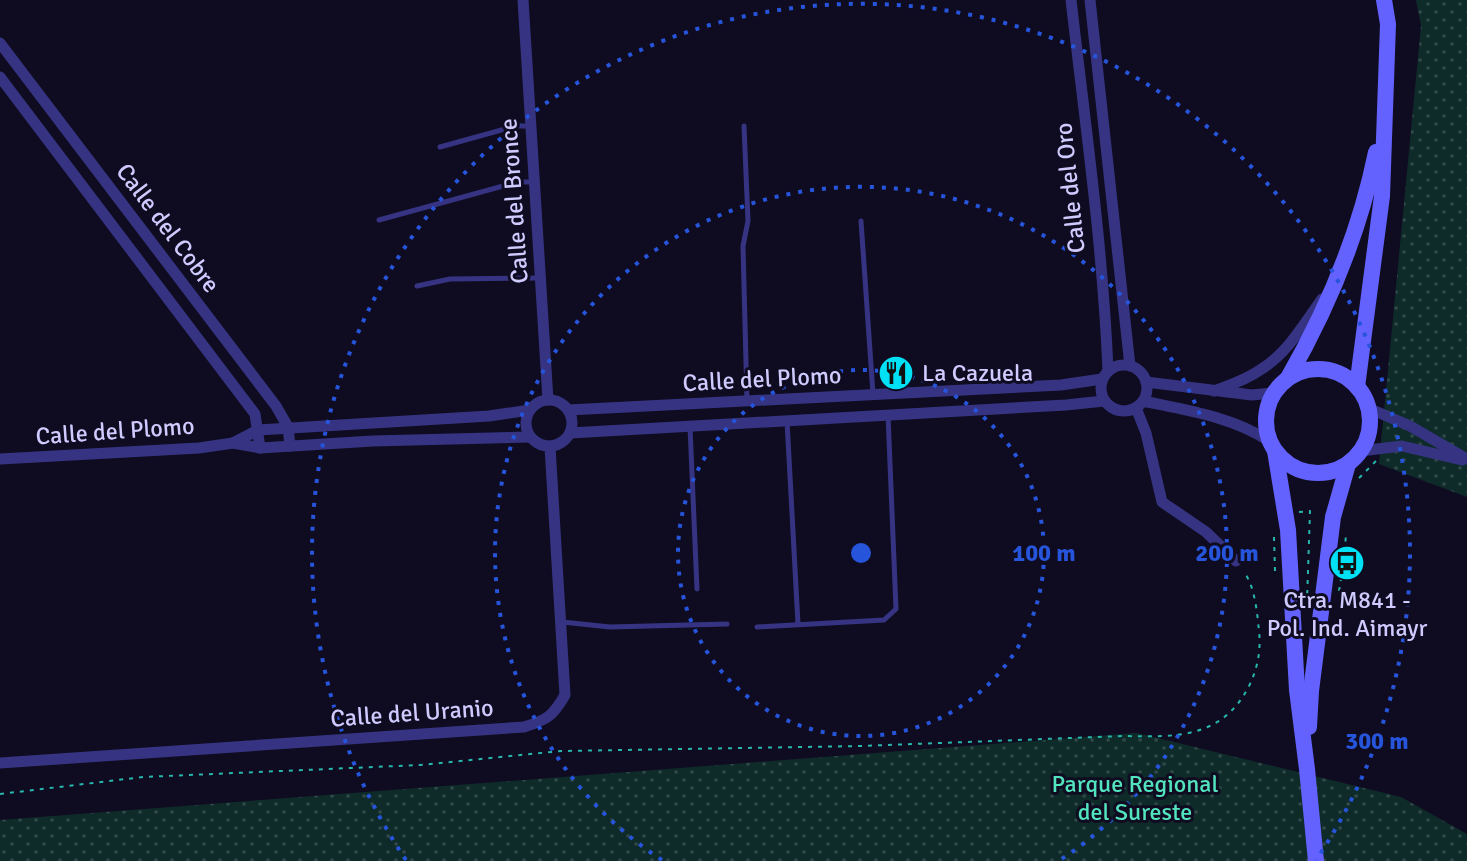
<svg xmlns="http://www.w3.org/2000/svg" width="1467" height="861" font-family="Signika,sans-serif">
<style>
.grass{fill:url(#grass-dots)}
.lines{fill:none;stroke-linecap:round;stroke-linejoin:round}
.path{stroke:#27b7ac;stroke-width:2;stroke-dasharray:4 6;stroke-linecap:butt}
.lane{stroke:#363482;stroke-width:5}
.street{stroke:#363482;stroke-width:11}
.secondary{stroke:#6462ff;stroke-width:16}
.ring{fill:none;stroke:#2654da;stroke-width:4;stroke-dasharray:4 8}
.labels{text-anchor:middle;stroke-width:6;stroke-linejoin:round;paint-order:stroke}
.street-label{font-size:24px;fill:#d0cbff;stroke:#0f0c21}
.poi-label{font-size:24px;fill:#d0cbff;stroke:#0f0c21;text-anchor:start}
.park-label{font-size:24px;fill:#52e4be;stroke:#0f0c21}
.centre{fill:#2654da;stroke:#0f0c21;stroke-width:4}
.ring-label{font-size:24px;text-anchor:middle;font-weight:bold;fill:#2654da;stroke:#0f0c21;stroke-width:6;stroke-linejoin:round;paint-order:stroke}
</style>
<defs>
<pattern id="grass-dots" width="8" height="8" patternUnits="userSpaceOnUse" patternTransform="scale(2)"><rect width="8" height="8" fill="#0e2b29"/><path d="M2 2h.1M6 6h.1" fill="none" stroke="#304849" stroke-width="1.8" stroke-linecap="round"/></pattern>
</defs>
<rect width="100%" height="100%" fill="#0f0c21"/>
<g class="grass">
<polygon points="1416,0 1467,0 1467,497 1379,464 1421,26"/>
<polygon points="1137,733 1401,797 1467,834 1467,861 0,861 0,820"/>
</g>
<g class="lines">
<g class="path">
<polyline points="1359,478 1377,460"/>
<polyline points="1299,512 1310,511 1307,601"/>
<polyline points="1274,537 1275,571"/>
<polyline points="1339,591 1344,562 1346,534"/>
<path d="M0,794L143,777L420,765L561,751L861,746L1123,736C1177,737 1223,739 1250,684C1258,667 1261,649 1259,631C1257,612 1255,587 1244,572"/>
</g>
<g class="lane">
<polyline points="744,126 748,221 743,246 747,401"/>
<polyline points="440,147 516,126 530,126"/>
<polyline points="379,220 518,182 534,182"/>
<polyline points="861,221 873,394"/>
<polyline points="417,286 450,279 540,278"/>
<polyline points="787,421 798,624"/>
<polyline points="690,427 697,589"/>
<polyline points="562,622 610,627 727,624"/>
<polyline points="757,627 884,620 896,609 888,415"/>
</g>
<g class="street">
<polyline points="523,0 548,400"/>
<path d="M1071,0C1085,123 1103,247 1108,371"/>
<polyline points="1090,0 1130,366"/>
<polyline points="0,43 276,406 288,427 290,446"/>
<polyline points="0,77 255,414 260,448"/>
<circle cx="1124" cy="388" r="23"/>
<polyline points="1146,382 1252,395 1273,393"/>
<path d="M1214,391C1230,385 1246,380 1260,370C1287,354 1304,324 1322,299"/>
<circle cx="549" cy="423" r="23"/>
<path d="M1143,401C1186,410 1233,417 1269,441"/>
<polyline points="1136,408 1146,433 1162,502 1206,532 1236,561"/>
<polyline points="1368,408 1410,426 1467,459"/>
<polyline points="568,410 1061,385 1102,379"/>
<polyline points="570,433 1066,405 1104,401"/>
<polyline points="233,443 258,430 489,416 530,410"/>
<polyline points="1360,451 1402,446 1462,460"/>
<polyline points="0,459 199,448 233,443 260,448 373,441 530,437"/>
<path d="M0,763L524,727C547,720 553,716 565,695L550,447"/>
</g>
<g class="secondary">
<circle cx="1318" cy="421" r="52"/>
<path d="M1288,378C1328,308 1360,231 1376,152"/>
<polyline points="1357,387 1382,196 1388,24 1384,0"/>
<polyline points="1275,451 1288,530 1297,690 1307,769 1316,861"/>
<polyline points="1309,727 1311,691 1333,517 1348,464"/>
</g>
</g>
<g class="ring">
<circle cx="861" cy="553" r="183"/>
<path d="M662 860A366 366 0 1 1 1060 860"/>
<path d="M406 860A549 549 0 1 1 1316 860"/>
</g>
<defs>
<symbol id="restaurant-disc" viewBox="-11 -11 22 22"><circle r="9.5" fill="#00e1f6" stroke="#0f0c21"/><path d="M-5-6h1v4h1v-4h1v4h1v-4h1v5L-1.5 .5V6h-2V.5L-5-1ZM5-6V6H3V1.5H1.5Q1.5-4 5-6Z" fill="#111"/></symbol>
<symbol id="bus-disc" viewBox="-11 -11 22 22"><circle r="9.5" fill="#00e1f6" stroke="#0f0c21"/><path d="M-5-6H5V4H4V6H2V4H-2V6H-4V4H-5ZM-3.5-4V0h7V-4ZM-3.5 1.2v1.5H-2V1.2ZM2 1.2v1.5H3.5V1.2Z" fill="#111"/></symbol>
</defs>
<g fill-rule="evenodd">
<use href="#restaurant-disc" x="876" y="353" width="40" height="40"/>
<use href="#bus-disc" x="1327" y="543" width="40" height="40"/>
</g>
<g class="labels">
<g class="street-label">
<text transform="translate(1070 188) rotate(-96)" y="8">Calle del Oro</text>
<text transform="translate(514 201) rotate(-94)" y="8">Calle del Bronce</text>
<text transform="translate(168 228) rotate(53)" y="8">Calle del Cobre</text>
<text transform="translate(762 379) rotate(-3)" y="8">Calle del Plomo</text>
<text transform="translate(115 431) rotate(-4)" y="8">Calle del Plomo</text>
<text transform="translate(412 713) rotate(-4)" y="8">Calle del Uranio</text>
</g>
<g class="poi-label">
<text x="922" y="381">La Cazuela</text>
<text x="1347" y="608" text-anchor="middle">Ctra. M841 -<tspan x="1347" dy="28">Pol. Ind. Aimayr</tspan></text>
</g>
<g class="park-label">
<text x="1135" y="792">Parque Regional<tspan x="1135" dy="28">del Sureste</tspan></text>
</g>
</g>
<circle cx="861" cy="553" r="12" class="centre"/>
<g class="ring-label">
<text x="1044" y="561">100 m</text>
<text x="1227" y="561">200 m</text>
<text x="1377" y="749">300 m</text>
</g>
</svg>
